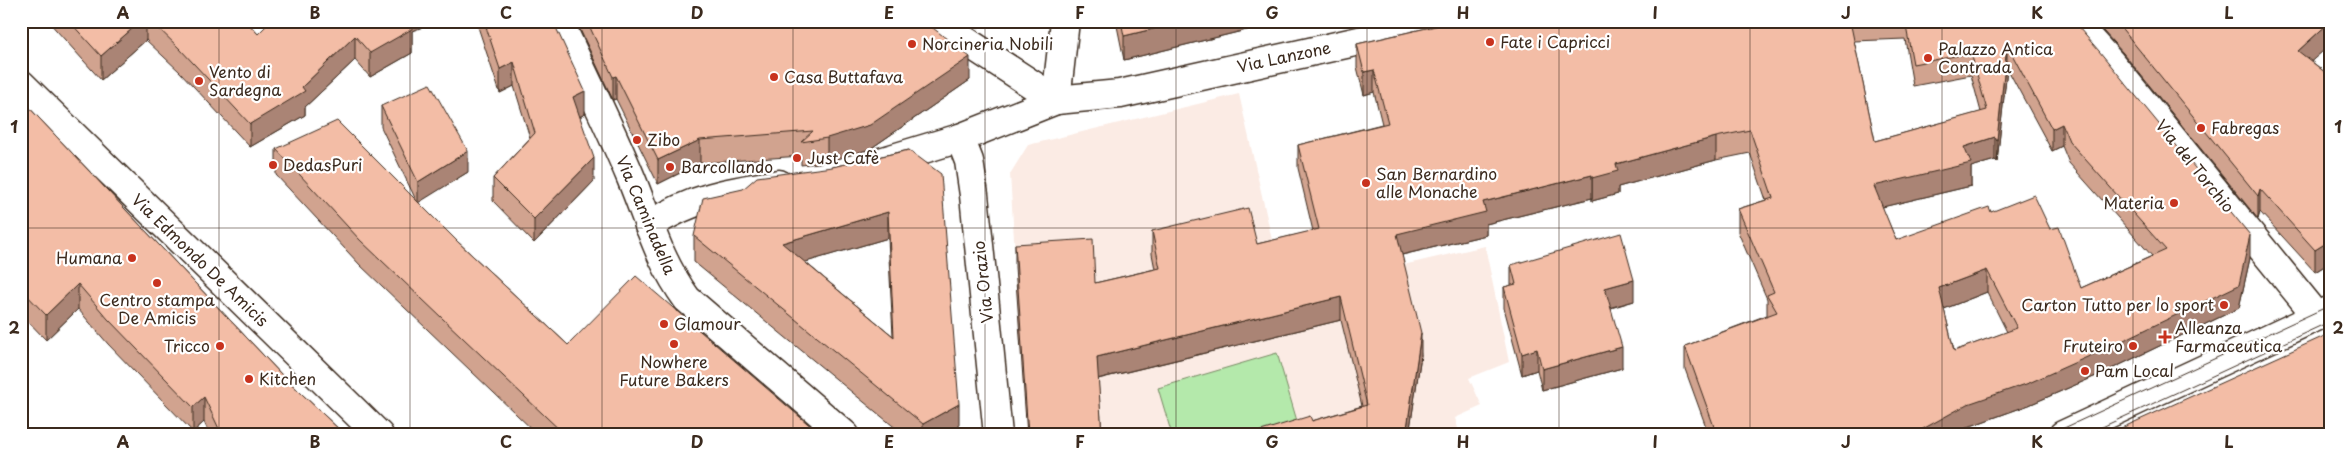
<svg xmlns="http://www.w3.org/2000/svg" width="2352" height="456" font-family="'Playpen Sans',sans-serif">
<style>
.built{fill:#fbebe4}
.green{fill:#b4e9ab;stroke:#788a64}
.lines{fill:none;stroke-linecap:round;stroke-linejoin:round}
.minor-casing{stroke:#3b2a1e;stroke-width:31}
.minor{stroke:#fff;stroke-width:28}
.tram{stroke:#3b2a1e;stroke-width:1}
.wall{fill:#d1a38f;stroke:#3b2a1e;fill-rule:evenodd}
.shaded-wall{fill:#aa8474;stroke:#3b2a1e}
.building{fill:#f3bda6;stroke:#3b2a1e;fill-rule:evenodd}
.grid{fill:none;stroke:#3b2a1e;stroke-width:1;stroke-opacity:0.55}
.poi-dot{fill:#c8321e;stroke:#fff;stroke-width:2}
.labels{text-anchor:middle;stroke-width:4.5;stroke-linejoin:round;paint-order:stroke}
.poi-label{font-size:16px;fill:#3b2a1e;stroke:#fff;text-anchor:start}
.street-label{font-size:16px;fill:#3b2a1e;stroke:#fff}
.neatline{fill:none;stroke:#3b2a1e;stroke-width:2}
.grid-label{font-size:16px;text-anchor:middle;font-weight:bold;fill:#3b2a1e}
</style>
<rect width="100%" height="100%" fill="#fff"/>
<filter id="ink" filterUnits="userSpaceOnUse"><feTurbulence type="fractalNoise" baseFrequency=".02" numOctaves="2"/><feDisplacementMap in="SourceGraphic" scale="10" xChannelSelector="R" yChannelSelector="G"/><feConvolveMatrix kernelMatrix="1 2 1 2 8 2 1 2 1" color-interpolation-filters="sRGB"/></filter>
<g filter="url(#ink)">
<polygon class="built" points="1239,94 1277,262 1399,266 1485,246 1509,362 1469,378 1482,406 1455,418 1460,435 1026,435 1010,174 1028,145"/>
<polygon class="green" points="1277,353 1297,421 1252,435 1172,435 1158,388"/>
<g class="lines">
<defs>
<g id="minor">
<path d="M559,21C583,74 609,125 631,178C649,222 659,261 687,299L845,435"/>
<polyline points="935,21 1056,100"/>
<polyline points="2068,21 2081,30 2111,63 2317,316"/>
<polyline points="21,84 379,435"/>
<polyline points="1056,100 1065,21"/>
<polyline points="960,138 969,161 974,195 998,435"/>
<polyline points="877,163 960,138 1056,100 1120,94 1449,21"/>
<path d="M649,226C690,198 731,191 779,184"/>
<polyline points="2063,435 2331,310"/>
</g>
</defs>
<use href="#minor" class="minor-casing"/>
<use href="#minor" class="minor"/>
<g class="tram">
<polyline points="2049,435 2331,305"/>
<polyline points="2085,435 2331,321"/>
</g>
</g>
<g class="wall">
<polygon points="48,21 246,21 258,34 412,31 412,53 370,77 355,60 305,107 305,115 250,147 180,72 146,40 101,80"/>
<polygon points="476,21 553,21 585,114 580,117 594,181 534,243 493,201 493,178 530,138 514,86 500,93"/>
<polygon points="576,21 933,21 933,29 970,80 870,149 827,162 801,165 801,156 700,163 658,184 616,99 613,100"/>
<polygon points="964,21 1002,21 974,28"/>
<polygon points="1116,21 1283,21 1124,60"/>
<path d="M1457,21H2073L2250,258L2239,308L2103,373L2029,405L1968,427L1954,435H1709L1685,369V346L1767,315V299L1738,232V209L1766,200L1750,153L1716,160L1618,187V194L1592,201V198L1486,224V235L1402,255L1421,355L1409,435L1312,421L1362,406L1341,320L1098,379L1102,435H1027L1015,267V244L1095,283L1155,269L1152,254V231L1257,244L1313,231L1298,168V145L1382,124L1374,92L1364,95L1357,67V44ZM1905,39L1913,86L1971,75L1981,112L1875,141L1854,41ZM2007,68L2052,151L2062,146L2069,163L2152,256L2081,288L2050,229L1991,212L1896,240L1882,207L1971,186V167L1995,160L1997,162ZM1987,292L2007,332L1954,351L1944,309Z"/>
<polygon points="2094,21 2331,21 2331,44 2311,61 2331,77 2331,262 2315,272 2260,212 2258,219 2123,53"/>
<polygon points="21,99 281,374 345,435 210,435 204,422 193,432 108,344 78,309 46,340 21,314"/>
<polygon points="381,106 468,172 418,202 458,242 568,345 821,435 538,435 360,265 276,175 276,149 416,200 381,127"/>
<path d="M909,150L959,430L950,435H904L694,262V236L832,167ZM888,238L893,336L805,262Z"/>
<polygon points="1511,265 1634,301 1611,308 1622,368 1542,390 1537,370 1522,375 1504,308 1504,287 1511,286"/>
</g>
<g class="shaded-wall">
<polygon points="141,21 146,21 146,40 101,80 101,56"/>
<polygon points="406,21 440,21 412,31 412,53 370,77 370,53"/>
<polygon points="920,21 933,21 933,39"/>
<polygon points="974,21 1002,21 974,28"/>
<polygon points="1186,21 1283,21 1124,60 1124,36"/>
<polygon points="2331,21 2331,44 2298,73 2298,51"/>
<polygon points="355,36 355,60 305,107 305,115 250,147 250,124 302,87"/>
<polygon points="2007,45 2007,68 1997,162 1997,140"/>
<polygon points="970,57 970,80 870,149 827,162 827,138"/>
<polygon points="514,62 514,86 500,93 500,69"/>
<polygon points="1374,70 1374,92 1364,95 1364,72"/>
<polygon points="616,76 616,99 613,100 613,77"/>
<polygon points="585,91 585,114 573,120 573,97"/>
<polygon points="2062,124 2062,146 2052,151 2052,129"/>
<polygon points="1716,137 1716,160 1618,187 1618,194 1592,201 1592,178 1616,164"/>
<polygon points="1995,137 1995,160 1971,167 1971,186 1874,209 1874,186 1964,147"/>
<polygon points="700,140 700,163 658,184 658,160"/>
<polygon points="468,151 468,172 418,203 418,182"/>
<polygon points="594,158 594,181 534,243 534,219"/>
<polygon points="1592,175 1592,198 1486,224 1486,235 1397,256 1397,234 1483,202"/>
<polygon points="2260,189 2260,212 2258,219 2258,196"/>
<polygon points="888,212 888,238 782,269 782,243"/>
<polygon points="2250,235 2250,258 2239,308 2103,373 2029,405 1968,427 1954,435 1912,435"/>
<polygon points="2331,240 2331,262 2315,272 2315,250"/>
<polygon points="1987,270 1987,292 1939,311 1939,288"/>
<polygon points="1634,280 1634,301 1605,309 1605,288"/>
<polygon points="78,284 78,309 46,340 46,315"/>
<polygon points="1341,297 1341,320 1097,379 1097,357"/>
<polygon points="1421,333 1421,355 1409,435 1406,435"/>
<polygon points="1622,347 1622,368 1542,390 1542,369"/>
<polygon points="1537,349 1537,370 1522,375 1522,354"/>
<polygon points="204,397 204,422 193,432 193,407"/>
<polygon points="959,404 959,430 950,435 923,435 923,424"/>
</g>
<g class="building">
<polygon points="69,21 141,21 101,56"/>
<polygon points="151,21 246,21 258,34 271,21 410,21 412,29 370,53 355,36 302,87 305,91 250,124 180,49"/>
<polygon points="484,21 553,21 585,91 573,97 594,158 534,219 493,178 535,133 514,62 500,69"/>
<polygon points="587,21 924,21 970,57 870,125 827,138 801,142 813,131 700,140 658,160 616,76 613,77"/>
<polygon points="1121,21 1186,21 1124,36"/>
<path d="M1457,21H1850L1875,141L1987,110L1971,53L1913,64L1905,21H2073L2099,51L2250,235L2239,285L2103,350L2029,383L1968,404L1912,435H1717L1685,346L1777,312L1767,295L1774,292L1738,209L1773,198L1750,130L1716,137L1616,164L1618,171L1592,178V175L1483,202L1486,212L1397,234L1421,333L1406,435H1248L1310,416L1312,421L1367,405L1341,297L1097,357L1102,435H1028L1015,244L1093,239L1095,283L1160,268L1152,231L1248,208L1257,244L1319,229L1298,145L1388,123L1374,70L1364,72L1357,44ZM2007,45L2052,129L2062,124L2069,141L2166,250L2081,288L2059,227L2050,229L2034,195L1991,212L1989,207L1896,240L1874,186L1971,163L1964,147L1995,137L1997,140ZM1987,270L2017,328L1954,351L1939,288Z"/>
<polygon points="2115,21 2331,21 2298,51 2331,77 2331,240 2315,250 2260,189 2258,196 2123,30"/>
<polygon points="430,84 468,151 418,182 381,106"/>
<polygon points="21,99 281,374 345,435 222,435 204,397 193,407 108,319 78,284 46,315 21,289"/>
<polygon points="337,121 458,242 568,345 636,276 821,435 565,435 360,240 276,149"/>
<path d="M909,150L941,174L959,404L923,424L694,236L703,198L743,189L757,177L832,167ZM888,212L894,337L782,243Z"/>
<polygon points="1621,233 1634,280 1605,288 1622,347 1542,369 1537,349 1522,354 1504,287 1516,284 1511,265"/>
<polygon points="2331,333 2331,435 2106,435"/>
</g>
</g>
<path class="grid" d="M219,21V435M410,21V435M602,21V435M793,21V435M985,21V435M1176,21V435M1367,21V435M1559,21V435M1750,21V435M1942,21V435M2133,21V435M21,228H2331"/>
<g class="poi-dot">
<circle cx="1490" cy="42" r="5"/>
<circle cx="912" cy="44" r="5"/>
<circle cx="1928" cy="58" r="5"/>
<circle cx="774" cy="77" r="5"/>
<circle cx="199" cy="81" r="5"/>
<circle cx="2201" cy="128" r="5"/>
<circle cx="637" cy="140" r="5"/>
<circle cx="797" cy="158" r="5"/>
<circle cx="273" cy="165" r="5"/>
<circle cx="670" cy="167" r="5"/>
<circle cx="1366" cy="183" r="5"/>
<circle cx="2174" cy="203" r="5"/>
<circle cx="132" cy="258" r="5"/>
<circle cx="157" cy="283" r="5"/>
<circle cx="2224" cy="305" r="5"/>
<circle cx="664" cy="324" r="5"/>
<path d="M2162.5 329.5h5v5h5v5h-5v5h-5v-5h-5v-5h5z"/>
<circle cx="674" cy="344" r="5"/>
<circle cx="220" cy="346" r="5"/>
<circle cx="2133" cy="346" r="5"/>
<circle cx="2085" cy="371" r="5"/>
<circle cx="249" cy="379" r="5"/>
</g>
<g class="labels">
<g class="poi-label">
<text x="1500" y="48">Fate i Capricci</text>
<text x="922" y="50">Norcineria Nobili</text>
<text x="1938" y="55">Palazzo Antica<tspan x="1938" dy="18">Contrada</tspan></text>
<text x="209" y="78">Vento di<tspan x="209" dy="18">Sardegna</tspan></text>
<text x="784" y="83">Casa Buttafava</text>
<text x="2211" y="134">Fabregas</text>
<text x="647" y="146">Zibo</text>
<text x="807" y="164">Just Cafè</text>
<text x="283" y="171">DedasPuri</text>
<text x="680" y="173">Barcollando</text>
<text x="1376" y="180">San Bernardino<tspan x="1376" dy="18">alle Monache</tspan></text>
<text x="2164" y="209" text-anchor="end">Materia</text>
<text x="122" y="264" text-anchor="end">Humana</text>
<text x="157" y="306" text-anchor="middle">Centro stampa<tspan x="157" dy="18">De Amicis</tspan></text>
<text x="2214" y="311" text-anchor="end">Carton Tutto per lo sport</text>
<text x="674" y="330">Glamour</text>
<text x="2175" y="334">Alleanza<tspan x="2175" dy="18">Farmaceutica</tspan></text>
<text x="210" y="352" text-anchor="end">Tricco</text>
<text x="2123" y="352" text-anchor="end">Fruteiro</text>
<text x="674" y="368" text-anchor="middle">Nowhere<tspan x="674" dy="18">Future Bakers</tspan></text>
<text x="2095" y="377">Pam Local</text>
<text x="259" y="385">Kitchen</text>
</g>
<g class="street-label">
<text transform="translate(1284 57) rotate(-12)" y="6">Via Lanzone</text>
<text transform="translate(2195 166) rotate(51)" y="6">Via del Torchio</text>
<text transform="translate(646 215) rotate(67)" y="6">Via Caminadella</text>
<text transform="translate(200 260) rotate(44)" y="6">Via Edmondo De Amicis</text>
<text transform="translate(983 282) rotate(-96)" y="6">Via Orazio</text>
</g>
</g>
<rect width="2352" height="456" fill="none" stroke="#fff" stroke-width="55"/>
<rect x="28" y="28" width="2296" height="400" class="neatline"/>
<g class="grid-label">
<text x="123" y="19">A</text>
<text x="315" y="19">B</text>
<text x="506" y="19">C</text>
<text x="697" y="19">D</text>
<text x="889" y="19">E</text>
<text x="1080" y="19">F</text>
<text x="1272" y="19">G</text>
<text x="1463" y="19">H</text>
<text x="1655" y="19">I</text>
<text x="1846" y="19">J</text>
<text x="2037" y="19">K</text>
<text x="2229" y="19">L</text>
<text x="14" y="133">1</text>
<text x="2338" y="133">1</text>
<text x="14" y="334">2</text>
<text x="2338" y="334">2</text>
<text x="123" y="448">A</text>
<text x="315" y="448">B</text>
<text x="506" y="448">C</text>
<text x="697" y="448">D</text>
<text x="889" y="448">E</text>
<text x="1080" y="448">F</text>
<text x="1272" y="448">G</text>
<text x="1463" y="448">H</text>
<text x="1655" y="448">I</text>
<text x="1846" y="448">J</text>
<text x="2037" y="448">K</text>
<text x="2229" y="448">L</text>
</g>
</svg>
